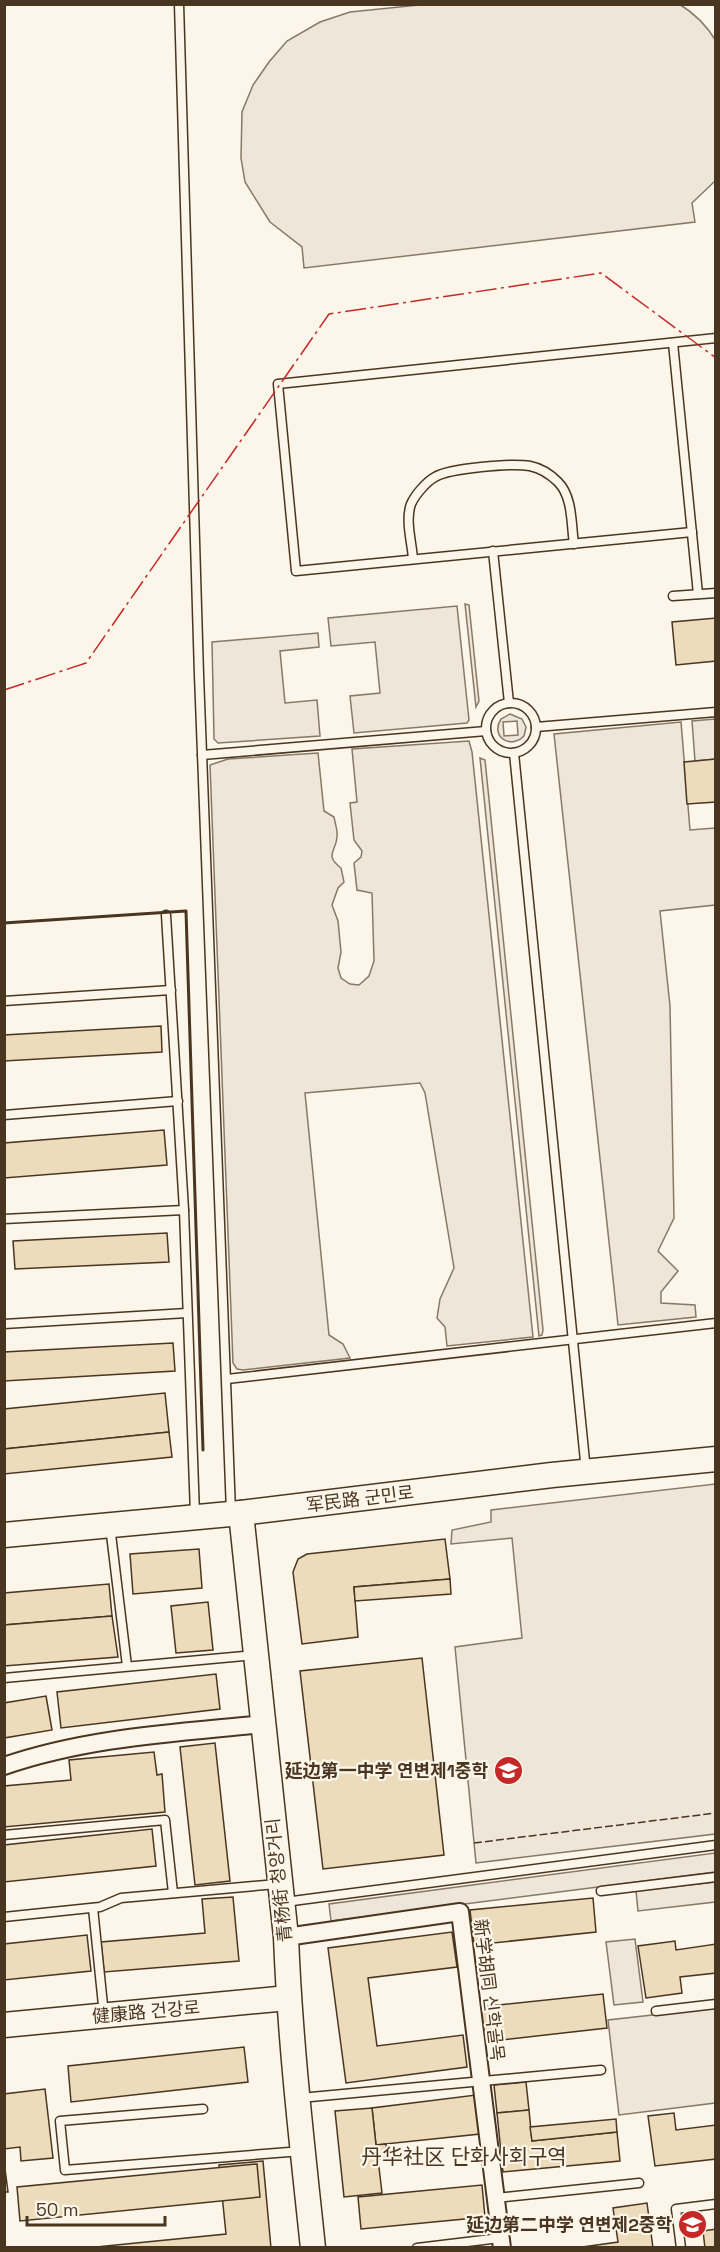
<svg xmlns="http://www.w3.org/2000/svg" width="720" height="2252" font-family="'Space Grotesk','Noto Sans SC','Noto Sans KR',sans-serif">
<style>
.green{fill:#ede6d9;stroke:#887966;stroke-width:1.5;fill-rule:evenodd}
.building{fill:#ecdcbc;stroke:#4a3520;stroke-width:1.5}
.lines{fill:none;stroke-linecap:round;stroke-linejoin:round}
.lane-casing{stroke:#4a3520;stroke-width:11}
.street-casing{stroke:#4a3520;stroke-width:20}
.secondary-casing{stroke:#4a3520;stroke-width:27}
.lane{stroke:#fbf6e9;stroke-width:8}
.street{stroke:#fbf6e9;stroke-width:16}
.secondary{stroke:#fbf6e9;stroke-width:24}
.fence{stroke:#4a3520;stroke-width:1.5;stroke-dasharray:8 3;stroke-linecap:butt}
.wall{stroke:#4a3520;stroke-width:3}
.power{stroke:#c62828;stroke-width:1.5;stroke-dasharray:21 4.5 3 4.5;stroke-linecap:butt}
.labels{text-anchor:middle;stroke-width:4.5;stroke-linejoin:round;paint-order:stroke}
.street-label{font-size:18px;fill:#4a3520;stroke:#fbf6e9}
.poi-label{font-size:18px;font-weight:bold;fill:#4a3520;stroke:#fbf6e9;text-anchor:end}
.quarter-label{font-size:21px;fill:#4a3520;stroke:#fbf6e9}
</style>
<rect width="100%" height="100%" fill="#fbf6e9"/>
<g class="green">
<path d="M429,4H679C694,13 707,26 716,41L715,181L692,203L695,222L304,268L302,247L270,222L245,182L241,158L242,112L253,85L269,62L287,41L320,22L350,12Z"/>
<polygon points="465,604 469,605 479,701 476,707"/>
<polygon points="457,606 469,720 467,723 354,733 350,696 380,693 375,642 331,646 328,618"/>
<polygon points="318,633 319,647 280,651 285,703 317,700 320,736 218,743 214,739 212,642"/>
<path d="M510,714L522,719L526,727L524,736C510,750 490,736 501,719ZM517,721L518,735L504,736L503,722Z"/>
<polygon points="715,719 715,759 695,761 692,721"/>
<polygon points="681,722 690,830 715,828 715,905 660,911 670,1006 674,1218 658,1251 678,1271 661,1292 661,1303 695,1305 696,1317 618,1325 554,734"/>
<path d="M469,741L472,752L533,1337L447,1346L445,1327L437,1318L440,1299L454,1268L425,1093L420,1083L305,1093L329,1335L343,1344L350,1358L243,1370L237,1369L233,1363L210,765L228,759L318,753L324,811L334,817C335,823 338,831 337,837C336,852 324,855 341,868L344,882L338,888L332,905L338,921L341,952L338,968L341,978L350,984L359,985L369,976L374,961L372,893L357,890L354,863L361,857L362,851L354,840L350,803L357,802L352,749Z"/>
<polygon points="480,758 485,760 543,1330 542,1335 539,1336"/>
<polygon points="715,1484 715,1834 476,1863 455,1647 522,1638 512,1538 451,1544 452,1530 491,1522 491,1510"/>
<polygon points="715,1853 715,1872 331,1921 329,1904"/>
<polygon points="715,1882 715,1902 638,1911 636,1891"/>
<polygon points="635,1939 643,2002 614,2005 606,1942"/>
<polygon points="715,2008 715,2103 619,2115 608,2020"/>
</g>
<g class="building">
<polygon points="716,618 716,661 676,665 672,622"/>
<polygon points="716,759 716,802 687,804 684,762"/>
<polygon points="161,1026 162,1052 4,1061 4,1035"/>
<polygon points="164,1130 167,1165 4,1178 4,1143"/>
<polygon points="167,1233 169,1262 15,1269 13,1241"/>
<polygon points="173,1343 175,1371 4,1381 4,1352"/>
<polygon points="165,1393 169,1432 4,1449 4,1409"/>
<polygon points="169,1432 172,1457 4,1474 4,1449"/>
<polygon points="445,1539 450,1579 354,1587 358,1637 302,1644 293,1572 298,1559 307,1554"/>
<polygon points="199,1549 202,1588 133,1594 130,1554"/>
<polygon points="450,1579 451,1594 355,1601 354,1587"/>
<polygon points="109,1584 112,1616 4,1625 4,1593"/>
<polygon points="208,1602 213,1650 176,1653 171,1606"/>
<polygon points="112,1616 118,1657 4,1666 4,1625"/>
<polygon points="422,1658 444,1855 323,1869 300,1671"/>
<polygon points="216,1674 220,1709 61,1728 57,1692"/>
<polygon points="46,1696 52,1730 4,1738 4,1703"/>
<polygon points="215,1743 230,1881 195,1885 180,1747"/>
<polygon points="154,1752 157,1775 162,1774 165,1812 4,1827 4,1786 71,1780 69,1760"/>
<polygon points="152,1829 156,1866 4,1882 4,1845"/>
<polygon points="233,1897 239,1961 104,1972 101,1942 205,1933 202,1899"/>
<polygon points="593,1898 596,1932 474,1945 470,1910"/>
<polygon points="452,1932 457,1967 368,1978 377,2046 463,2035 467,2067 346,2083 328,1948"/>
<polygon points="87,1935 91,1971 4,1980 4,1944"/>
<polygon points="675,1941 676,1950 716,1944 716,1973 680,1977 682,1993 646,1998 638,1946"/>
<polygon points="603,1994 607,2028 484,2042 480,2007"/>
<polygon points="244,2047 248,2082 71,2102 68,2066"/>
<polygon points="526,2082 529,2110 497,2113 494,2085"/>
<polygon points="45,2089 53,2158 21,2161 20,2147 4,2149 4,2094"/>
<polygon points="476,2095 480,2134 376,2145 372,2108"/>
<polygon points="372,2108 376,2145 386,2144 387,2158 378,2159 382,2193 344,2197 335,2111"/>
<polygon points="529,2110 532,2141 617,2132 620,2161 503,2172 497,2113"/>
<polygon points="674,2113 676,2130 716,2125 716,2159 655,2166 648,2116"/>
<polygon points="616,2119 617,2132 532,2141 530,2127"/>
<polygon points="4,2161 8,2192 4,2192"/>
<polygon points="263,2161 271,2248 86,2248 226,2234 219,2165"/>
<polygon points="257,2164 260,2197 20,2221 17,2187"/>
<polygon points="482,2185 485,2217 361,2229 358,2197"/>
<polygon points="647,2203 653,2248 575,2248 618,2242 613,2208"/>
<polygon points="716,2229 716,2248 705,2248 703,2231"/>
</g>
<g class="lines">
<defs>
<g id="lane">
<polyline points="179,4 199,675 231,1512"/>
<polyline points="673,343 698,594"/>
<polyline points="692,532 296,571 278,384 716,338"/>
<polyline points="493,551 509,703"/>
<path d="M413,559C412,543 405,520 411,504C415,495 426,482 435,477C450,468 512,463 530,466C540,468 551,475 558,482C573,497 571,524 574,544"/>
<polyline points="673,596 716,593"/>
<circle cx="511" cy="728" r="25"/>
<polyline points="536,727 716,712"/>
<polyline points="514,753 586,1471"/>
<polyline points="202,755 486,731"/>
<polyline points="166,915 184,1210 195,1514"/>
<polyline points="4,1001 171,990"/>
<polyline points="4,1115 178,1101"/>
<polyline points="4,1219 184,1210"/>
<polyline points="4,1324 187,1313"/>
<polyline points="227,1379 716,1323"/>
<polyline points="110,1526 127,1666"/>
<polyline points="4,1678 255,1655"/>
<polyline points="4,1835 165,1820 173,1893"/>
<polyline points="601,1891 716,1877"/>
<polyline points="285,1902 716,1845"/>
<polyline points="93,1908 104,2015"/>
<polyline points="4,1917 100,1907 121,1898 277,1884"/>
<polyline points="656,2011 716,2004"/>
<polyline points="300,2098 601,2070"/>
<polyline points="203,2109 60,2121 65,2170 302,2151"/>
<polyline points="496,2198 639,2183"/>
<polyline points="417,2248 500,2238"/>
<polyline points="681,2248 676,2209 716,2204"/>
</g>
<g id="street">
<path d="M4,1766C88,1737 176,1733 263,1724"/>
<polyline points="286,1937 460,1912 502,2248"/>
</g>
<g id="secondary">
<path d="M241,1513L286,1937C290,2041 302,2144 313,2248"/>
<polyline points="4,1535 241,1513 552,1475 716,1459"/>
<polyline points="4,2025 288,1998"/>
</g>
</defs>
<use href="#lane" class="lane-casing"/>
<use href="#street" class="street-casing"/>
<use href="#secondary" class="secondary-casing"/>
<use href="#lane" class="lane"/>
<use href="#street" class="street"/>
<use href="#secondary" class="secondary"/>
<polyline class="fence" points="474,1843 716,1813"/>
<polyline class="wall" points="4,923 186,911 203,1450"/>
<polyline class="power" points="4,690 86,663 329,314 601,273 716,358"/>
</g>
<defs>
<symbol id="school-disc" viewBox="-11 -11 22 22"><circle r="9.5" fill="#c62828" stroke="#fbf6e9"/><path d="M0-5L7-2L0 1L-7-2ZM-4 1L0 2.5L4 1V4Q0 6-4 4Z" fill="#fff"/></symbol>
</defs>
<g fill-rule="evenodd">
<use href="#school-disc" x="492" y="1754" width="33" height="33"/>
<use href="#school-disc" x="676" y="2208" width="33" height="33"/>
</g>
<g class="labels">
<g class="street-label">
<text transform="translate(360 1499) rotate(-7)" y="6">军民路 군민로</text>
<text transform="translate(279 1880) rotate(-96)" y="6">青杨街 청양거리</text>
<text transform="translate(489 1990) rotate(83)" y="6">新学胡同 신학골목</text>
<text transform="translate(146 2012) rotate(-5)" y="6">健康路 건강로</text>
</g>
<g class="poi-label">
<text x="488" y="1777">延边第一中学 연변제1중학</text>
<text x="672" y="2231">延边第二中学 연변제2중학</text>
</g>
<g class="quarter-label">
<text x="464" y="2164">丹华社区 단화사회구역</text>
</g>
</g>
<rect width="720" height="2252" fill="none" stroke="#4a3520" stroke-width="12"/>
<path d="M27 2216v9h138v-9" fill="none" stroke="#4a3520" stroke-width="3"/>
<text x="36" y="2216" font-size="18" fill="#4a3520" stroke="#fbf6e9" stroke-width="4.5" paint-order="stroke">50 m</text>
</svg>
